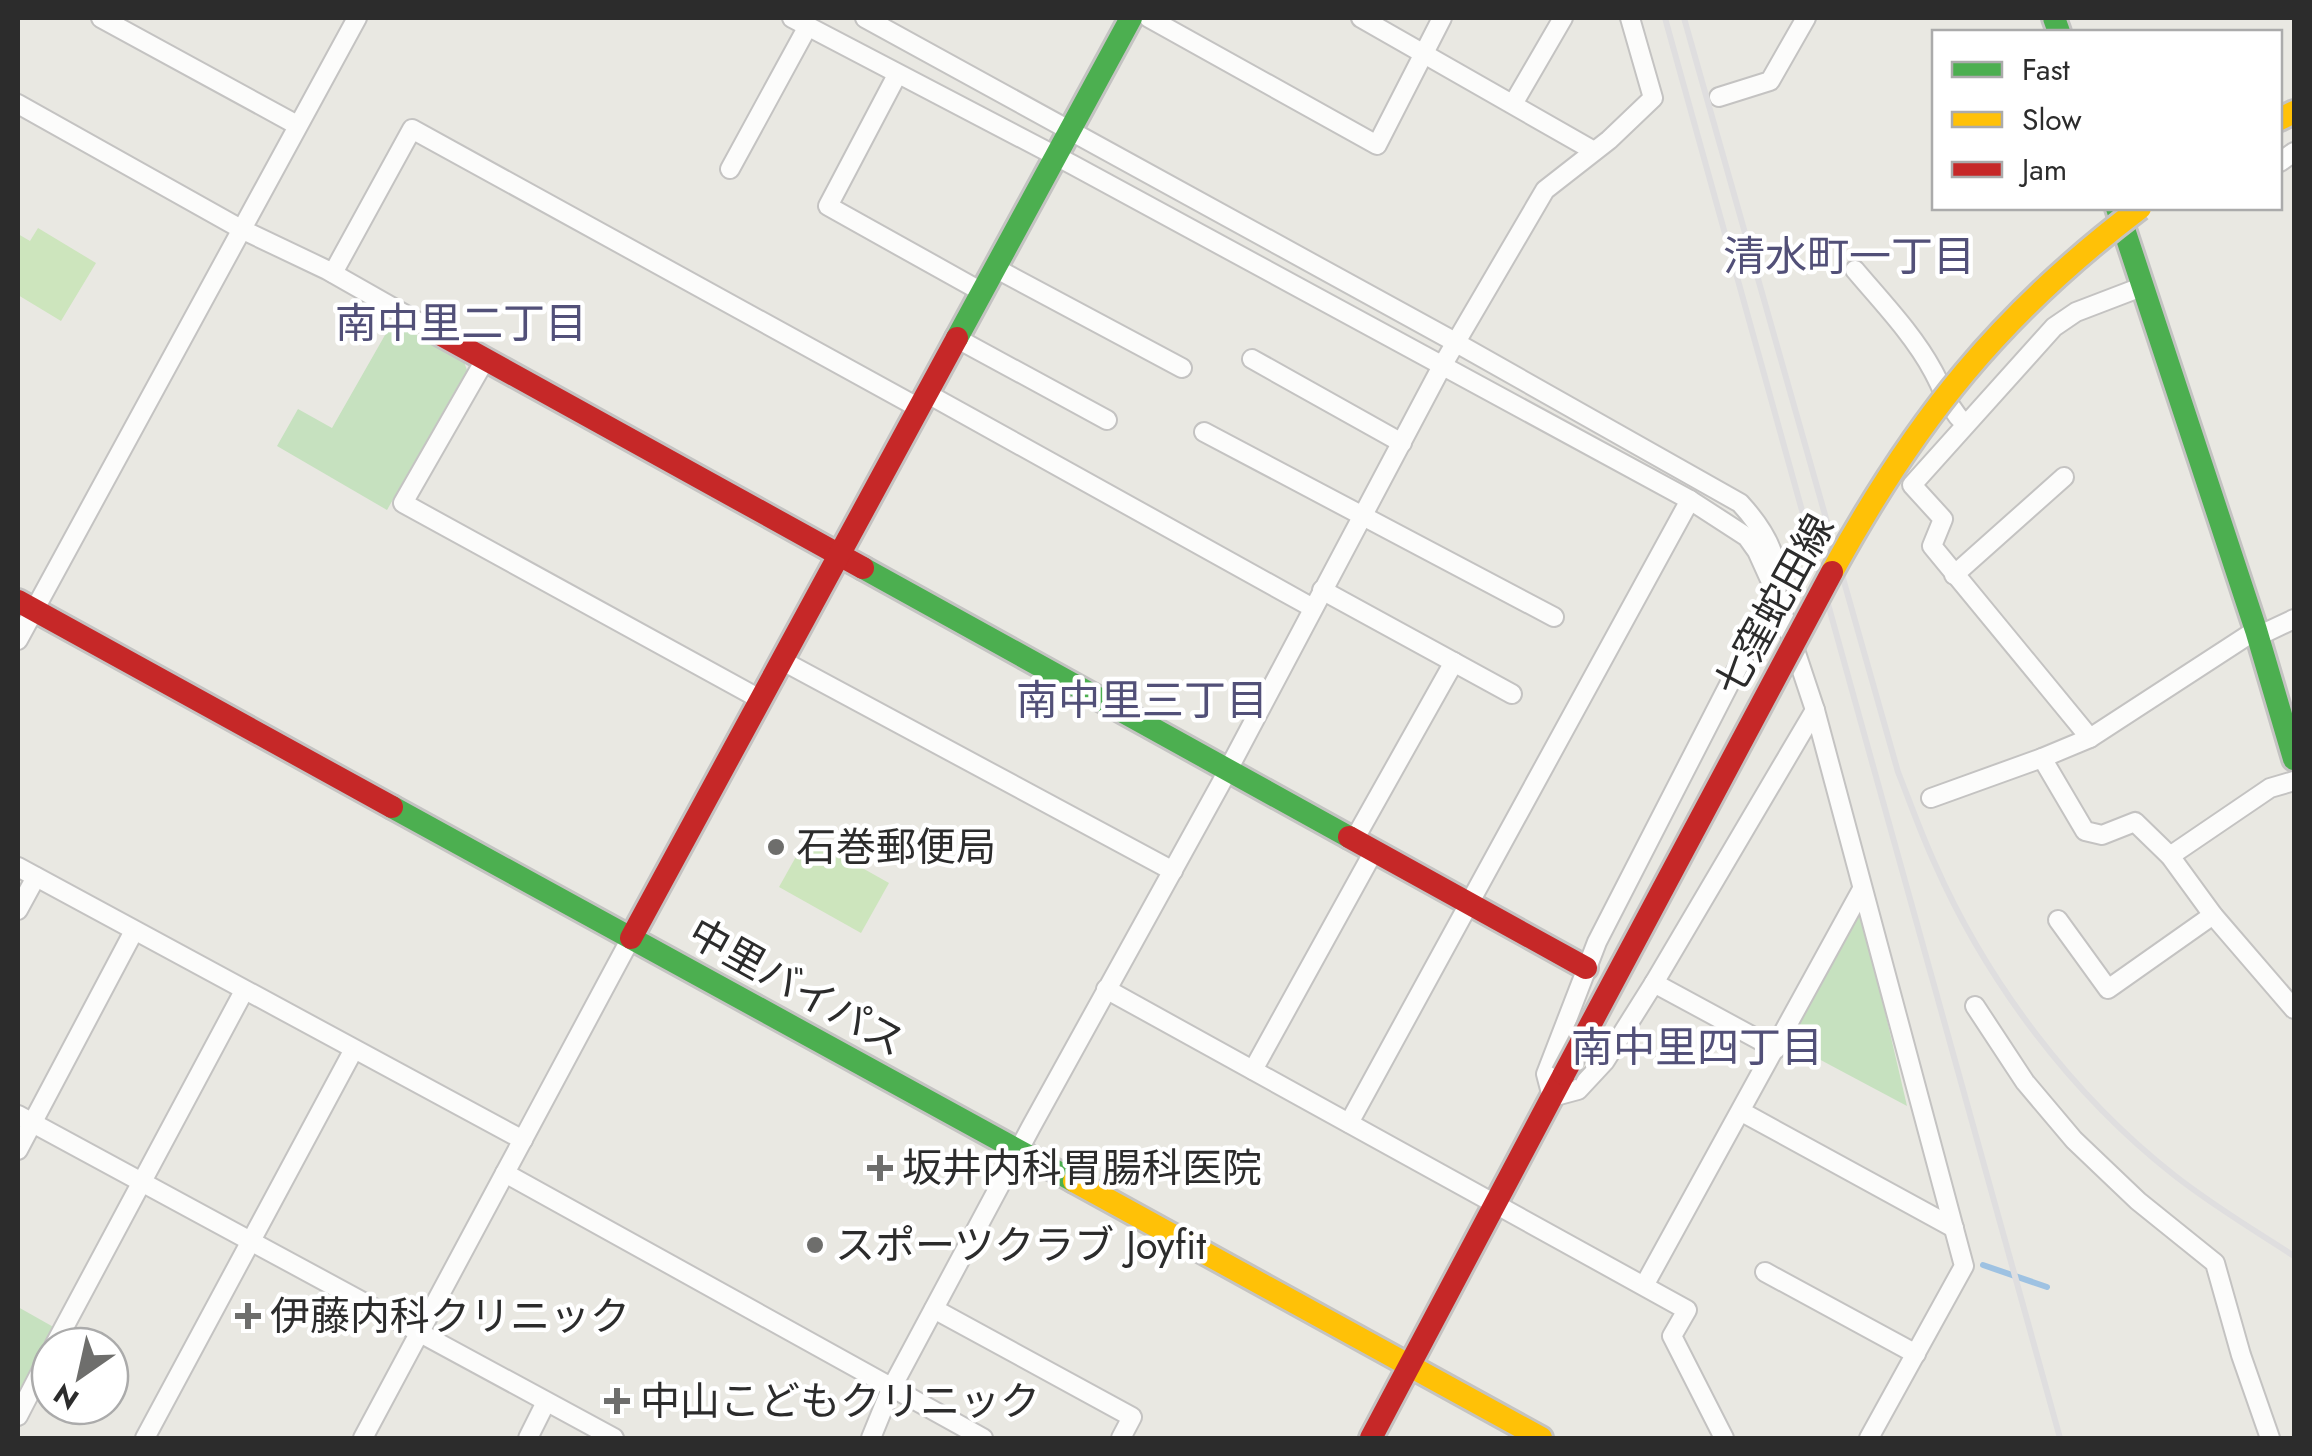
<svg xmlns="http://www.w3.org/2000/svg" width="2312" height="1456" font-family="Jost,'Noto Sans JP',sans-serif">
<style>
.green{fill:#c6e1bf}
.pitch{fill:#cde5bd}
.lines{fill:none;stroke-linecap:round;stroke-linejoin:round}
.stream{stroke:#9ec2e2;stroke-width:6}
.street-casing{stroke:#c4c3c2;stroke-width:22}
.fast-casing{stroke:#c4c3c2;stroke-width:28}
.slow-casing{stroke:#c4c3c2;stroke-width:28}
.jam-casing{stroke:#c4c3c2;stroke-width:28}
.street{stroke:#fcfcfb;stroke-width:18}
.fast{stroke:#4caf50;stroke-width:22}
.slow{stroke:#ffc107;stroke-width:22}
.jam{stroke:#c62828;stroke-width:22}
.rail{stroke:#dfdedf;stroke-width:6}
.slow-bridge-casing{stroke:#c4c3c2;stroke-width:28;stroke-linecap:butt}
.jam-bridge-casing{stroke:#c4c3c2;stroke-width:28;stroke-linecap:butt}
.slow-bridge{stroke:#ffc107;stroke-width:22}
.jam-bridge{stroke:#c62828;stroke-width:22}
.poi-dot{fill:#6e6e6c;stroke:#fff;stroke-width:4}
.labels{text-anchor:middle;stroke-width:9;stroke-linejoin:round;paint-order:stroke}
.street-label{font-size:40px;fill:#2c2c2c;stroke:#fff}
.poi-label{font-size:40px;fill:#2c2c2c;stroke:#fff;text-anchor:start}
.neighbourhood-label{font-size:42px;fill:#525078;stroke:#fff}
</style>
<rect width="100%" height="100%" fill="#e9e8e2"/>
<g class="green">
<polygon points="393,321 464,362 467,370 387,510 277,446 298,409 332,428"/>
<polygon points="1860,904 1907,1106 1785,1041"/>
<polygon points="18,1307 57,1329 18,1403"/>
</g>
<g class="pitch">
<polygon points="38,228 96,263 61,321 18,295 18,234 30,241"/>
<polygon points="807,837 889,883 861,933 779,887"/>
</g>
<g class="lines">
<polyline class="stream" points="1983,1265 2047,1287"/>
<defs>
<g id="street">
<polyline points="101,18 297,125"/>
<polyline points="792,18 1073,165 1690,500 1747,537 1757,551 1776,593 1815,710 1964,1266 1869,1438"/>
<path d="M865,18L1446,337L1740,503C1763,528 1783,559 1776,593L1597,942L1546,1074L1552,1097L1578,1090L1605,1061L1654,983L1815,710"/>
<polyline points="1149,18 1377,145 1442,18"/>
<polyline points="1361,18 1594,151"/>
<polyline points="897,75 828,206 982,292"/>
<polyline points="1719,97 1770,81 1806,18"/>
<polyline points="18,104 241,229 327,270 436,332"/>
<polyline points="1513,104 1563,18"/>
<polyline points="2280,162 2294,152"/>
<polyline points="730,169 808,26"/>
<polyline points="995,268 1182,368"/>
<path d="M1855,270C1882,302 1913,334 1933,371C1944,391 1948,408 1965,424"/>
<polyline points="333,273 412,129 919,408"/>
<polyline points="2144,286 2076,312 2054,327 1912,485 1943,519 1932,546 2090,738 2042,758 2085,831 2102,835 2135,822 2170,856 2213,915 2294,1009"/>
<polyline points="956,338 1107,420"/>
<polyline points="1252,359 1402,443"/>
<polyline points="485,360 403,503 760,699"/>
<polyline points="926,393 1313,608"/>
<polyline points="1204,432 1554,617"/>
<polyline points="1954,575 2064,477"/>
<polyline points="1322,590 1512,694"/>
<polyline points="2258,636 2294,619"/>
<polyline points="18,640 357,18"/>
<polyline points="781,660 1173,871"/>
<polyline points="2090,738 2256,630"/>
<polyline points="1931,798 2042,758"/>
<polyline points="1354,840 1454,662"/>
<polyline points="2170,856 2270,788 2294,781"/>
<polyline points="18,867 523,1140"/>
<polyline points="18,910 36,877"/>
<polyline points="2058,920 2108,989 2213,915"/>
<polyline points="631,938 505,1173 983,1438"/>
<polyline points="1654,983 1776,1049"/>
<polyline points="1106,989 1687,1310 1672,1336 1724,1438"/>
<polyline points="1975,1006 2025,1082 2074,1140 2138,1201 2215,1263 2241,1355 2270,1438"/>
<polyline points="1253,1070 1374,851"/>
<polyline points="1742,1112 1954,1228"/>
<polyline points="18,1115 614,1438"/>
<polyline points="1349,1123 1690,500"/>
<polyline points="18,1150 134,931"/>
<polyline points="1765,1272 1916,1354"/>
<polyline points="1645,1284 1861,891"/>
<polyline points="934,1309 1132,1417 1121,1438"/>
<polyline points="54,1346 244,991"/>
<polyline points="18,1416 50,1354"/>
<polyline points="145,1438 353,1051"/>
<polyline points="363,1438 505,1173"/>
<polyline points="528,1438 546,1402"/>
<polyline points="871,1438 891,1389 1031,1127 1220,785 1442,366 1545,190 1609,140 1653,98 1630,18"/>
</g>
<g id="fast">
<polyline points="2054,18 2059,32"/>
<polyline points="2117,208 2256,630 2294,759"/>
<polyline points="957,338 1131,18"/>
<polyline points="863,568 1349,837"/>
<polyline points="392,807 1074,1181"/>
</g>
<g id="slow">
<polyline points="2280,119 2294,112"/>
<polyline points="1074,1181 1541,1438"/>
</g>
<g id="jam">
<polyline points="436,332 863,568"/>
<polyline points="18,601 392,807"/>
<polyline points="1349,837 1586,968"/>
<polyline points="631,938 957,338"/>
<polyline points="1371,1438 1564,1074"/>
</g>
</defs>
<use href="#street" class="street-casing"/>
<use href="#fast" class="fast-casing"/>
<use href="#slow" class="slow-casing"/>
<use href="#jam" class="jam-casing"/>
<use href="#street" class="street"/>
<use href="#fast" class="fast"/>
<use href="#slow" class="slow"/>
<use href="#jam" class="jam"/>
<g class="rail">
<polyline points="1665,18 2060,1438"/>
<path d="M1684,18L1898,772C1910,802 1921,834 1935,864C1987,982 2072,1095 2174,1175C2212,1205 2254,1230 2294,1256"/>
</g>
<defs>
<path id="slow-bridge" d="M1832,572C1916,419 2000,314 2140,208"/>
<polyline id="jam-bridge" points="1564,1074 1832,572"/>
</defs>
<use href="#slow-bridge" class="slow-bridge-casing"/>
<use href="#jam-bridge" class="jam-bridge-casing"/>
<use href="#slow-bridge" class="slow-bridge"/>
<use href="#jam-bridge" class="jam-bridge"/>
</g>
<g class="poi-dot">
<circle cx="776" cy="847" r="10"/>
<path d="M875 1153h10v10h10v10h-10v10h-10v-10h-10v-10h10z"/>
<circle cx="815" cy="1245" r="10"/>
<path d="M243 1301h10v10h10v10h-10v10h-10v-10h-10v-10h10z"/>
<path d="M612 1386h10v10h10v10h-10v10h-10v-10h-10v-10h10z"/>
</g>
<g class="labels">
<g class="street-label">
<text transform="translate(1774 605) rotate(-61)" y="14">七窪蛇田線</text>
<text transform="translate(797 987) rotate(29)" y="14">中里バイパス</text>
</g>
<g class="poi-label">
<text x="796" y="861">石巻郵便局</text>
<text x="902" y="1182">坂井内科胃腸科医院</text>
<text x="835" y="1259">スポーツクラブ Joyfit</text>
<text x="270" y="1330">伊藤内科クリニック</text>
<text x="640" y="1415">中山こどもクリニック</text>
</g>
<g class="neighbourhood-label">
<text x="1849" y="271">清水町一丁目</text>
<text x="461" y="338">南中里二丁目</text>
<text x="1142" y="715">南中里三丁目</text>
<text x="1697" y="1062">南中里四丁目</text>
</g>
</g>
<rect width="2312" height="1456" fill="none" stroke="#2c2c2c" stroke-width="40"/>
<rect x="1932" y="30" width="350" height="180" fill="#ffffff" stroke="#ababab" stroke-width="2.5"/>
<rect x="1952" y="62" width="50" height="15" fill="#4caf50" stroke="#ababab" stroke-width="2.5"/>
<text x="2022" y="80" font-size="30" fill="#2c2c2c">Fast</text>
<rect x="1952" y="112" width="50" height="15" fill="#ffc107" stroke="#ababab" stroke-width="2.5"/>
<text x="2022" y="130" font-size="30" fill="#2c2c2c">Slow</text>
<rect x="1952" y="162" width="50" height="15" fill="#c62828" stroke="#ababab" stroke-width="2.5"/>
<text x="2022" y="180" font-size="30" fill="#2c2c2c">Jam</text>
<g transform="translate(80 1376) rotate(214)"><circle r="48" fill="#ffffff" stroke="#ababab" stroke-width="2.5"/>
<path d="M0-8L18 38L0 25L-18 38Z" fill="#6e6e6c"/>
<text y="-15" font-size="28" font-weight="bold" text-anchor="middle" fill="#2c2c2c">N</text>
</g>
</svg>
